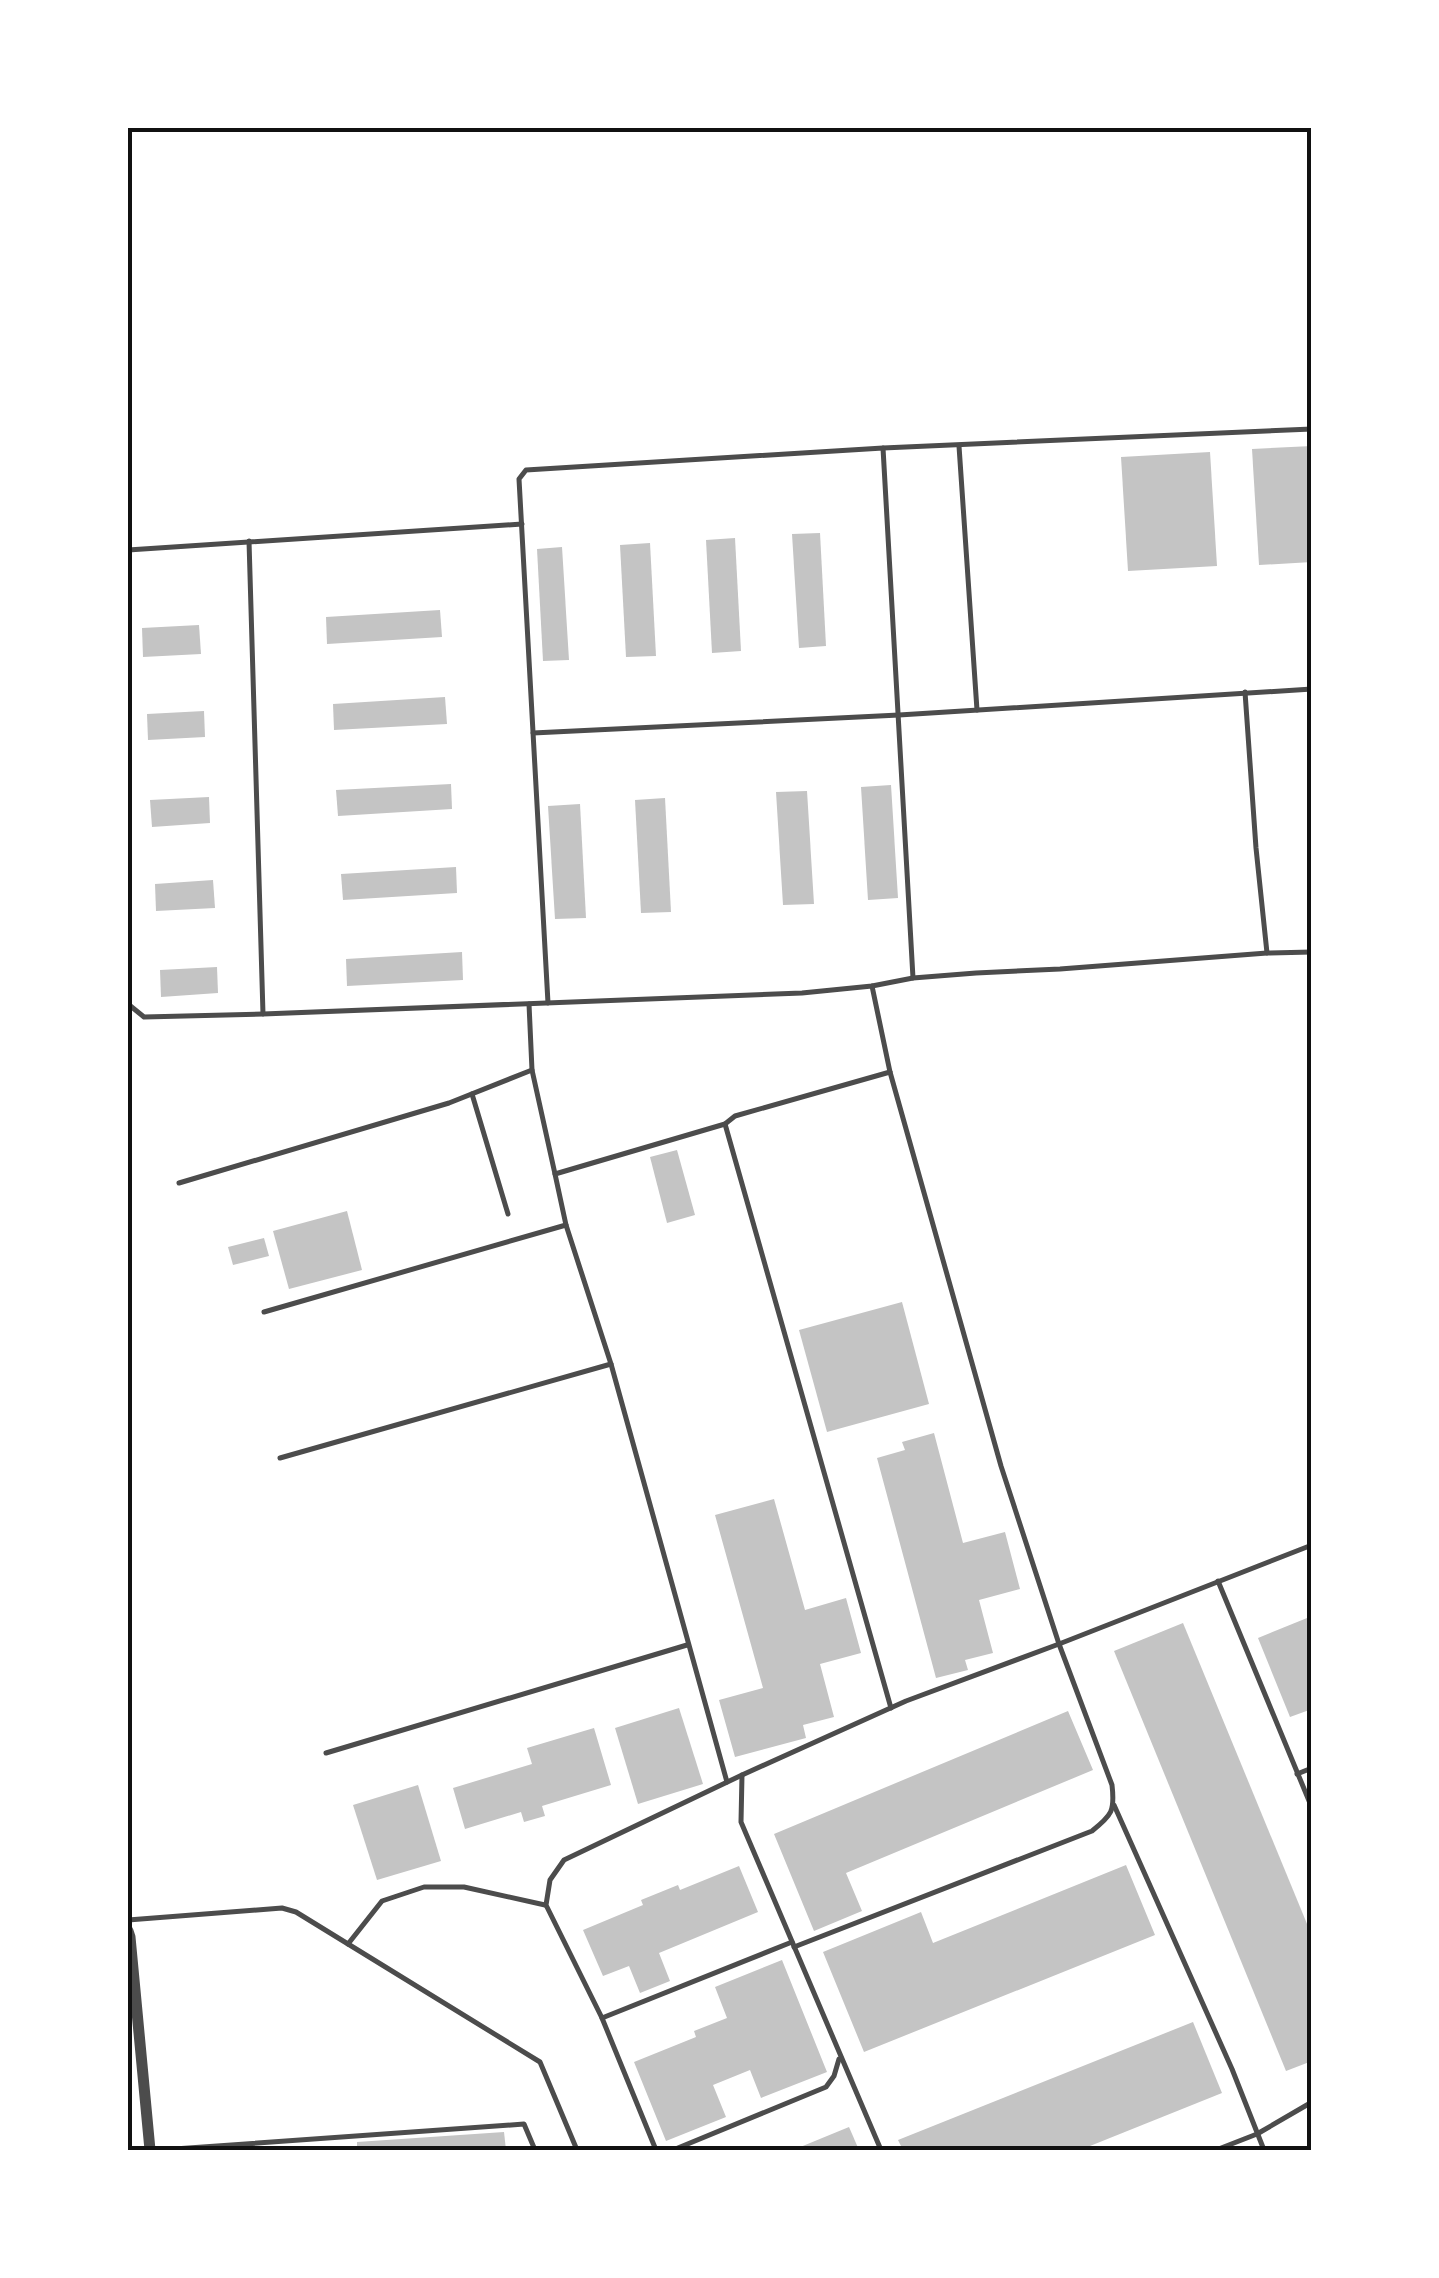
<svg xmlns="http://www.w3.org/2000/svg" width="1439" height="2278" font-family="'Exo 2',sans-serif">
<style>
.building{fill:#c4c4c4}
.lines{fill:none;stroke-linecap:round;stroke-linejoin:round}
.service{stroke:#4c4c4c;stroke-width:5}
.tertiary{stroke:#4c4c4c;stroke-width:11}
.neatline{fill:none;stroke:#111;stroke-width:4}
</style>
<rect width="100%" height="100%" fill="#fff"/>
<g class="building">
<polygon points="1312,446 1312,562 1259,565 1252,449"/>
<polygon points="1210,452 1217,566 1128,571 1121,457"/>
<polygon points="820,533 826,646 799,648 792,534"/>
<polygon points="735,538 741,651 712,653 706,540"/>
<polygon points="650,543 656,656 626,657 620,545"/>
<polygon points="562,547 569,660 543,661 537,549"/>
<polygon points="440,610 442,637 327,644 326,617"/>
<polygon points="199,625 201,654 143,657 142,628"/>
<polygon points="445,697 447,724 334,730 333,704"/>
<polygon points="204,711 205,737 148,740 147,714"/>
<polygon points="451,784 452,809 338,816 336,790"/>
<polygon points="891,785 898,898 868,900 861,787"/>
<polygon points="807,791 814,904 783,905 776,792"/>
<polygon points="209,797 210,823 152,827 150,800"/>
<polygon points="665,798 671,912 641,913 635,800"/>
<polygon points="580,804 586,918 555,919 548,806"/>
<polygon points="456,867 457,893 343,900 341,874"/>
<polygon points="213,880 215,908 156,911 155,884"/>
<polygon points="462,952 463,980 347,986 346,959"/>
<polygon points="217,967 218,993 161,997 160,970"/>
<polygon points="677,1150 695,1215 667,1223 650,1157"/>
<polygon points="347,1211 362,1270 289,1289 273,1231"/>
<polygon points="264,1238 269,1256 233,1265 228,1247"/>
<polygon points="902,1302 929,1404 827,1432 799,1330"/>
<polygon points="934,1433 963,1543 1005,1532 1020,1589 979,1600 993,1653 965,1660 968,1670 936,1678 877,1458 905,1450 902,1442"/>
<polygon points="774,1499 805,1610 846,1598 861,1653 820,1664 834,1717 803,1725 806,1738 735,1757 719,1700 763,1688 715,1515"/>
<polygon points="1312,1616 1312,1709 1290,1717 1258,1638"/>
<polygon points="1183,1623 1312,1936 1312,2061 1286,2071 1114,1651"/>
<polygon points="679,1708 703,1784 638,1804 615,1728"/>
<polygon points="1068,1711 1093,1770 846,1873 862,1911 814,1931 774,1834"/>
<polygon points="594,1728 611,1785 542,1806 545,1816 524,1822 521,1812 465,1829 453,1788 532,1764 527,1748"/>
<polygon points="418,1785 441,1861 377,1880 353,1805"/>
<polygon points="1126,1865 1155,1935 864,2052 823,1952 921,1912 933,1943"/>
<polygon points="739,1866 758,1912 659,1953 670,1981 640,1993 629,1966 603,1976 583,1930 643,1905 641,1900 678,1885 680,1890"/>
<polygon points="782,1960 827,2072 761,2098 750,2070 713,2085 726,2117 666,2141 634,2062 696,2037 694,2031 727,2018 715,1987"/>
<polygon points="1193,2022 1222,2093 1080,2150 903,2150 898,2140"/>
<polygon points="849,2127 859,2150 793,2150"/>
<polygon points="504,2132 506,2150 357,2150 357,2142"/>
</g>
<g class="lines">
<g class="service">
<polyline points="959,446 977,710"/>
<polyline points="883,448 1312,429"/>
<polyline points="249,541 263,1014"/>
<polyline points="128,550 522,524"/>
<polyline points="1245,692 1256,848 1267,953"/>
<polyline points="533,733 899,715 1312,689"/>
<polyline points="548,1003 519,479 526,470 883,448 913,978"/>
<polyline points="128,1004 144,1017 263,1014 802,993 872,986 913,978 976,973 1060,969 1267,953 1312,952"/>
<polyline points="529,1004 532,1070 555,1174"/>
<polyline points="472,1094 508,1214"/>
<polyline points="725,1124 891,1708"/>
<polyline points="179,1183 449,1103 532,1070"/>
<polyline points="264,1312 566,1225"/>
<polyline points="280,1458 611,1364"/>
<polyline points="1218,1581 1312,1808"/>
<polyline points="326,1753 687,1645"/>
<polyline points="1297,1774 1312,1768"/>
<polyline points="742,1775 741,1822 881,2150"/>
<polyline points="727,1782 611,1364 566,1225 555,1174 725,1124 735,1116 890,1072"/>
<polyline points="1114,1805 1232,2069 1264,2150"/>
<polyline points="128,1920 282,1908 296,1912 540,2062 577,2150"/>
<polyline points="348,1944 382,1901 424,1887 464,1887 545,1905"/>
<path d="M794,1947L1092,1831C1112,1815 1115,1811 1112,1785L1059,1644L1001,1466L890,1072L872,986"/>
<polyline points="602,2018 792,1942"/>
<polyline points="160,2150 524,2124 535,2150"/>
<polyline points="656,2150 602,2018 546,1905 550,1880 564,1860 742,1775 906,1701 1059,1644 1312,1545"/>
<polyline points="673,2150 826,2087 834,2076 839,2059"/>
<polyline points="1216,2150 1257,2134 1312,2102"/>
</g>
<polyline class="tertiary" points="128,1931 130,1937 150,2150"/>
</g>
<rect width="1439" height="2278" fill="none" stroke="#ffffff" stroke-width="260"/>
<rect x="130" y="130" width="1179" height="2018" class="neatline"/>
</svg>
